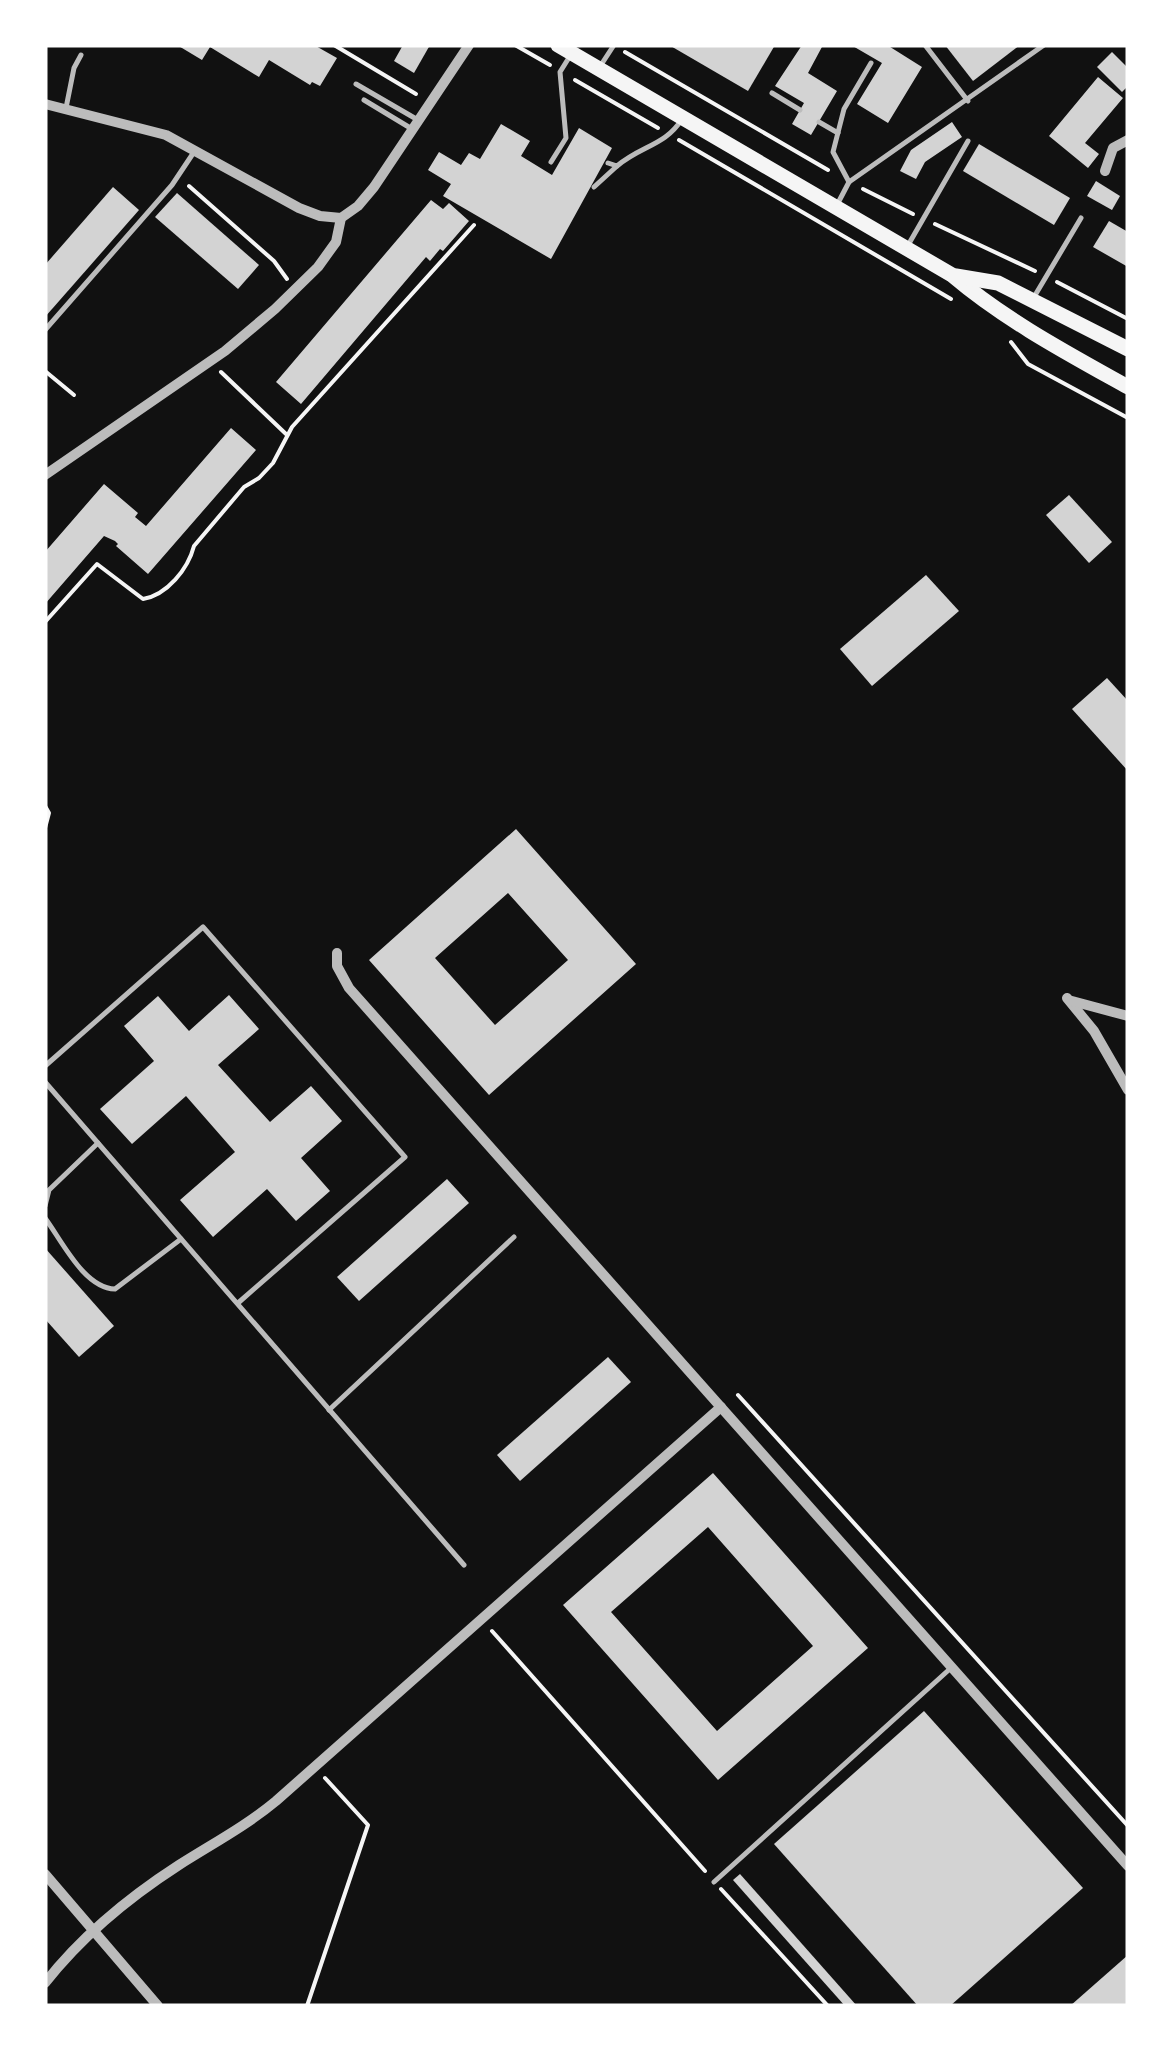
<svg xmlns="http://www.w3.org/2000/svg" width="1173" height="2051" font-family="Commissioner,sans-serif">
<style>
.building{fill:#d3d3d3;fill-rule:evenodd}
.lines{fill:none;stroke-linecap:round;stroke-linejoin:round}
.path{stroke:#f5f5f5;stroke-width:4}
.service{stroke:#bcbcbc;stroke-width:5}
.minor{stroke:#bcbcbc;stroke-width:10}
.secondary{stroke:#f5f5f5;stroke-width:15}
</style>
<rect width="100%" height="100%" fill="#111"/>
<g class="building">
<polygon points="177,45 314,45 337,58 320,86 312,82 310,85 269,60 259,77 210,47 202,60"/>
<polygon points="403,45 430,45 414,73 394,61"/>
<polygon points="669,45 775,45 748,91"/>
<polygon points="802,45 823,45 808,73 837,91 811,135 792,124 804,103 775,86"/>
<polygon points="851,45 887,45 922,67 888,123 857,104 882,63"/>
<polygon points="945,45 1020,45 973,81"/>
<polygon points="1112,52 1128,68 1128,86 1122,92 1097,67"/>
<polygon points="1098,77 1123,98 1085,143 1099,154 1088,168 1049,136"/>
<polygon points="952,122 962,137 925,162 916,179 900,171 911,150"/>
<polygon points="501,124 530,141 521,156 552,175 579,128 612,148 551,259 443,196 451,184 428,170 439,152 461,165 469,153 480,159"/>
<polygon points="979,144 1070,198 1054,225 963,171"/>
<polygon points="1096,181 1120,196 1112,210 1087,196"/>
<polygon points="113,187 139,210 45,317 45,265"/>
<polygon points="177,193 259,265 238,289 155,217"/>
<polygon points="431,200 443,209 449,203 469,221 443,251 440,249 430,261 426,257 301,404 276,382"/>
<polygon points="1109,221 1128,232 1128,267 1093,247"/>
<polygon points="231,428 256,450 148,574 116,546 118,544 115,541 104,536 45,604 45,552 104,484 138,513 135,517 146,526"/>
<polygon points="1069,495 1112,542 1089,563 1046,515"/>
<polygon points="926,575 959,611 872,686 840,649"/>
<polygon points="1107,678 1128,701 1128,771 1072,709"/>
<path d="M516,829L636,964L489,1095L369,960ZM508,893L568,960L495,1025L435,958Z"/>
<polygon points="229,995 259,1029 218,1065 270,1122 311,1086 342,1121 301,1158 330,1191 296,1221 267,1189 213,1237 180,1200 235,1152 186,1096 132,1144 100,1109 154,1061 124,1026 158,996 189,1031"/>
<polygon points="447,1179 469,1203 359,1301 337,1277"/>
<polygon points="45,1248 114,1326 79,1357 45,1319"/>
<polygon points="608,1357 631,1382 520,1481 497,1455"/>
<path d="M713,1473L868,1648L718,1780L563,1605ZM708,1527L813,1646L717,1731L611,1612Z"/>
<polygon points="924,1711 1083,1888 950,2006 918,2006 774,1844"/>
<polygon points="740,1874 857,2006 845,2006 733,1880"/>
<polygon points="1128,1955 1128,2006 1070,2006"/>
</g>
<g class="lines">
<g class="path">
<polyline points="334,45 416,94"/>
<polyline points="515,45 550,65"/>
<polyline points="625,52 828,170"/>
<polyline points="575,80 658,128"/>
<polyline points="679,140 951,299"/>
<polyline points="189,186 274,261 287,279"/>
<polyline points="863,189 913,214"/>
<polyline points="935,224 1035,271"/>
<polyline points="1057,282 1128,319"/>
<polyline points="1011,342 1028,364 1128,418"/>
<polyline points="45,371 74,395"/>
<polyline points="221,372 286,434"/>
<path d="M45,622L97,564L143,599C167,595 188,569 194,546L244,487L259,478L273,463L292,427L474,225"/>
<polyline points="45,806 49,813 45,828"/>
<polyline points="738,1395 1128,1826"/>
<polyline points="492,1631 705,1871"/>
<polyline points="721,1889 828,2006"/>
<polyline points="307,2006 368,1825 325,1778"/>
</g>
<g class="service">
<polyline points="925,45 968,101"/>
<polyline points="599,68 614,45"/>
<polyline points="356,84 418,120"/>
<polyline points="772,93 800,110"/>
<polyline points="364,100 412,129"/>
<polyline points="66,108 74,68 81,55"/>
<polyline points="819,122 838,133"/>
<polyline points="551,162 566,138 560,72 570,56"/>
<path d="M608,163L617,166C642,145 665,146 682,119"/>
<polyline points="849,182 833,152 844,109 871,63"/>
<polyline points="594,187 617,166"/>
<polyline points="838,203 849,182 1044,45"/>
<polyline points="907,247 968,141"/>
<polyline points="1034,297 1081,218"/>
<polyline points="45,330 172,185 194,152"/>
<polyline points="45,1066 203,927 405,1157 238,1303"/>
<polyline points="45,1082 464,1565"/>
<polyline points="45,1206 49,1190 98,1143"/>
<path d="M45,1218C62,1241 84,1288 115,1289L181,1239"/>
<polyline points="329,1410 514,1237"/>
<polyline points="714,1882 952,1667"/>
</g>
<g class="minor">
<polyline points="45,104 166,135 299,208 320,216 341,218"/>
<polyline points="1105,171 1113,148 1128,140"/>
<polyline points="45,475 225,351 275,309 318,267 336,242 341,218 358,206 374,187 469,45"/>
<polyline points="337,953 337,966 349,988 1128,1866"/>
<polyline points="1067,998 1094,1031 1128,1090"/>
<polyline points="1072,1001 1128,1016"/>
<polyline points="45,1874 158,2006"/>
<path d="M45,1983C81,1937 131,1896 179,1865C212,1844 246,1826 276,1801L721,1407"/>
</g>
<g class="secondary">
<path d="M558,45L952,275C1005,320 1067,353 1128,387"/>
<polyline points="956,276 998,283 1128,349"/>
</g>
</g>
<rect width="1173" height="2051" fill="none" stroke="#ffffff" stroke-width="95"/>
</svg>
